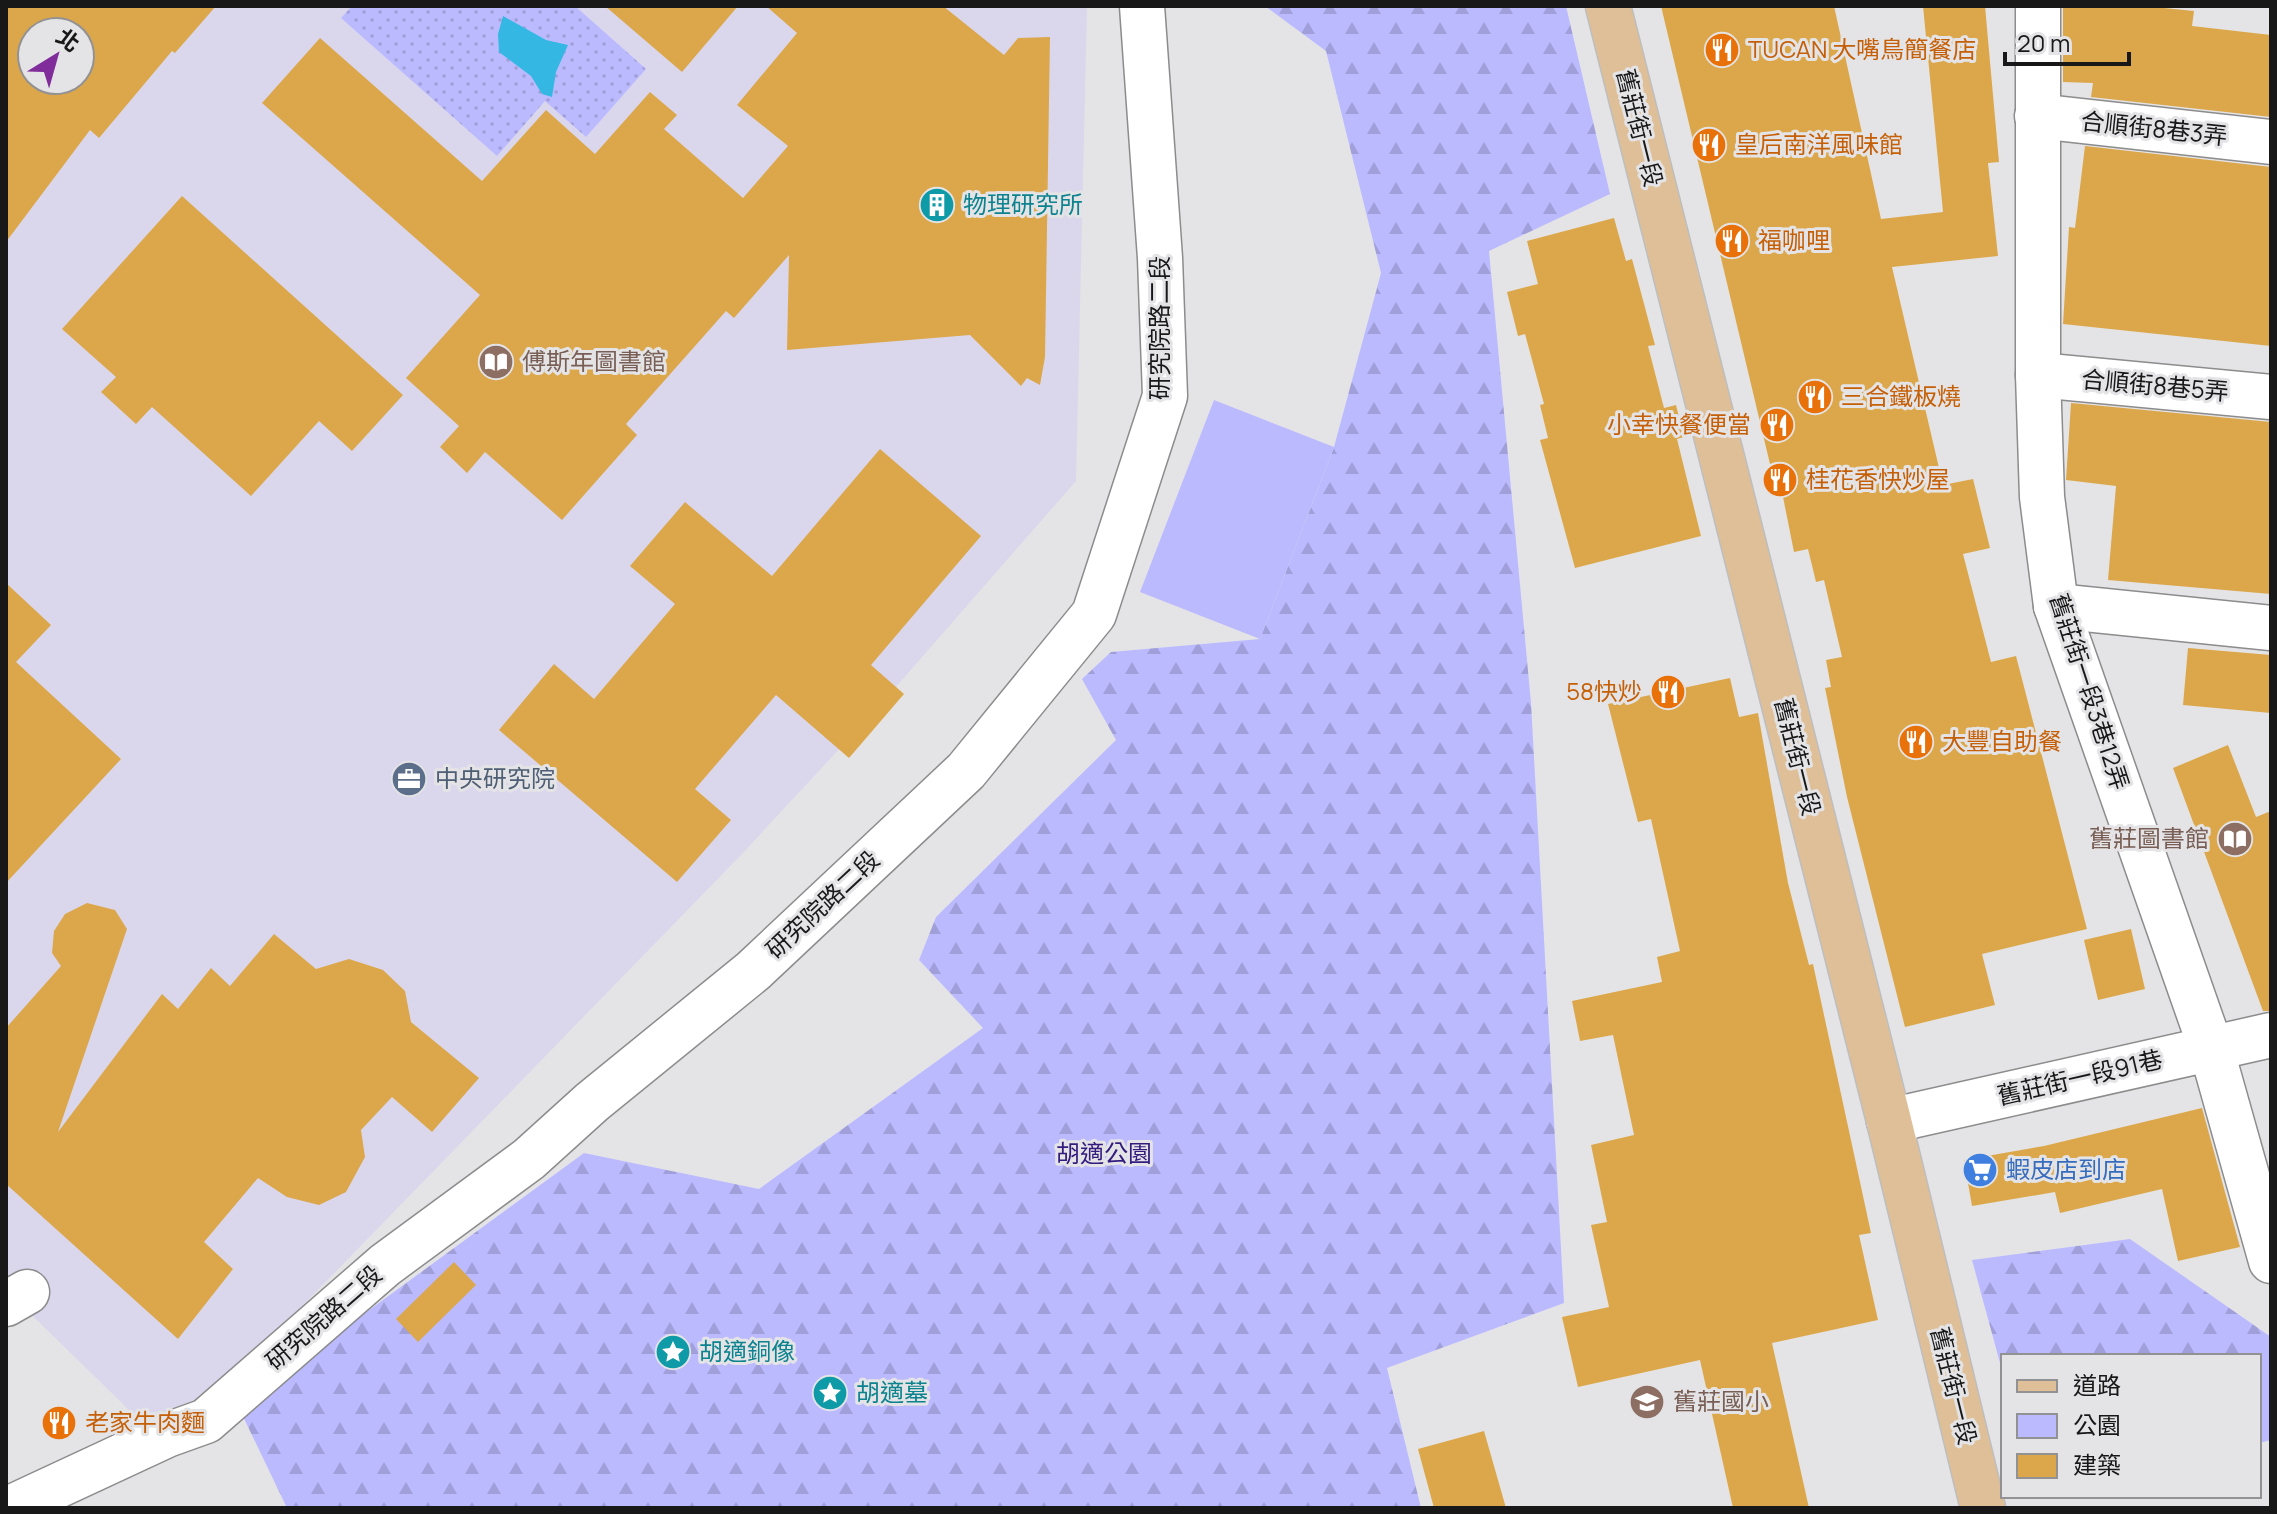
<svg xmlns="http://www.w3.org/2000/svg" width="2277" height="1514" font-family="Manrope,'Noto Sans TC',sans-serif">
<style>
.commercial{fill:#dad7ed;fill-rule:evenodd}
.green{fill:url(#green-dots)}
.forest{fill:url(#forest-firs)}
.pitch{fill:#bbbaff}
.water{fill:#34b7e3}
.building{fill:#dca74a;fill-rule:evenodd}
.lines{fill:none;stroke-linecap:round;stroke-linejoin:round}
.minor-casing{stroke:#8c8c8d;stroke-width:47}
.major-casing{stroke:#bebebf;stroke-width:47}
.minor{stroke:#fff;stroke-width:44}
.major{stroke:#debf97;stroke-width:44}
.labels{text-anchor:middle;stroke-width:6;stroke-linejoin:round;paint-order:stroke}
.food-label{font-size:24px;fill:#c56008;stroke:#e4e4e6;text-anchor:start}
.street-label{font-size:24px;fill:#181819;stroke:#e4e4e6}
.culture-label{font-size:24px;fill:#0d838f;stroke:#e4e4e6;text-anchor:start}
.education-label{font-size:24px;fill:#785e54;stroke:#e4e4e6;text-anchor:start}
.service-label{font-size:24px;fill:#4e5e75;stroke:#e4e4e6;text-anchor:start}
.park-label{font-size:24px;fill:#331b7f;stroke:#e4e4e6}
.shop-label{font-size:24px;fill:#366cbe;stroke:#e4e4e6;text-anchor:start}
</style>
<defs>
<pattern id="green-dots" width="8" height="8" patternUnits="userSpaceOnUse" patternTransform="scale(2)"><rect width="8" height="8" fill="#bbbaff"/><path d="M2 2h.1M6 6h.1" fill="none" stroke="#a09fda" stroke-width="1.8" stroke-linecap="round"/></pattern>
<pattern id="forest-firs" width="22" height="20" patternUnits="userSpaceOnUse" patternTransform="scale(2)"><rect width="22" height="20" fill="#bbbaff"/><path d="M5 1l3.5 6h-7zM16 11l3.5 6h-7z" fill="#a09fda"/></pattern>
</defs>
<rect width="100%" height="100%" fill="#e4e4e6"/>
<path class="commercial" d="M6,6H1087L1076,481L881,704L741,855L166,1446L6,1290ZM32,32H80V80H32Z"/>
<polygon class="green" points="352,6 575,6 646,69 586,137 545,101 497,156 341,18"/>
<g class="forest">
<polygon points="1265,6 1566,6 1610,194 1489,251 1531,703 1564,1303 1387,1368 1421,1508 287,1508 238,1406 584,1153 759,1189 983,1028 919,960 936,917 1116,740 1082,679 1111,652 1260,639 1334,447 1381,273 1326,51"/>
<polygon points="2130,1239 2271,1337 2271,1440 2259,1443 2259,1356 2003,1356 2003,1374 1972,1260"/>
</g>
<polygon class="pitch" points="1214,400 1334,447 1260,639 1140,592"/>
<polygon class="water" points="503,16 546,40 568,45 556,72 552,97 542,94 531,76 499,52 498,34"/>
<g class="building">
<path d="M6,6H216L175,53L172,51L99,138L90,130L6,242ZM32,32H80V80H32Z"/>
<polygon points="605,6 738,6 682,72"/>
<polygon points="766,6 943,6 1004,55 1018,38 1050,37 1045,357 1040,385 1027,378 1021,386 970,335 787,350 789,255 734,318 726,311 626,424 637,435 562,520 485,452 467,473 440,447 459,426 406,378 480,295 262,103 320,38 482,181 546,110 595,154 650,92 677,115 664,129 743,198 788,146 737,105 797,33"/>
<polygon points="1661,6 1834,6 1881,219 1943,212 1923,6 1985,6 1999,162 1988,163 1998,256 1892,267 1943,485 1973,479 1990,548 1963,554 1991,662 2016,656 2087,929 1982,954 1995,1005 1905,1027 1847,797 1825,688 1831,687 1826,660 1842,657 1824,580 1816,582 1808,549 1794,552 1776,462 1770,464"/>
<polygon points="2063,6 2144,6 2194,11 2192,26 2271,35 2271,117 2091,97 2093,83 2063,82"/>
<polygon points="2085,146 2271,167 2271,346 2063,324 2069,227 2075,228"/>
<polygon points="182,196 403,395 352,451 319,421 251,496 152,407 136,424 101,392 116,377 62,329"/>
<polygon points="1614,218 1626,261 1632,259 1655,345 1648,346 1664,408 1676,405 1684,437 1677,439 1701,536 1575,568 1540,440 1548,438 1540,405 1544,404 1525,334 1518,336 1507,292 1538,284 1527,241"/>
<polygon points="2071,403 2271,422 2271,594 2108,580 2116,486 2066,480"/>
<polygon points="880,449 981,536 871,665 904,694 849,758 776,695 695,789 731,820 677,882 499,730 554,664 594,699 675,604 630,566 685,502 772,576"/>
<polygon points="6,583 51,625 16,662 121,759 6,883"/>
<polygon points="2188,648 2271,655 2271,713 2183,705"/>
<polygon points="1730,678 1739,717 1758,713 1788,883 1809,965 1813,964 1871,1233 1859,1235 1878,1320 1772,1343 1809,1508 1733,1508 1700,1360 1578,1387 1562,1317 1609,1307 1591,1225 1607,1222 1591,1145 1634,1135 1613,1035 1580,1041 1572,1001 1662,982 1657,957 1680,951 1651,819 1638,822 1608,704"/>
<polygon points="2228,745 2256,817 2271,811 2271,1011 2263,1011 2173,768"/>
<polygon points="87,903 115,910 127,929 58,1132 162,994 178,1009 211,968 230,986 274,934 316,969 349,959 383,970 405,991 411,1022 479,1078 432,1132 392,1097 361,1130 365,1157 346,1192 319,1205 287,1197 258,1178 204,1242 233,1269 178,1339 6,1184 6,1028 61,966 52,953 54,931 65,914"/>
<polygon points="2131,929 2145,989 2098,1000 2084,940"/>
<polygon points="2202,1108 2240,1247 2178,1261 2162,1189 2060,1213 2055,1192 1972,1206 1964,1160 2044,1146"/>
<polygon points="454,1262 476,1285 418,1342 396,1319"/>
<polygon points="1484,1431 1506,1508 1434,1508 1418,1449"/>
</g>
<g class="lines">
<defs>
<g id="minor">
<polyline points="2038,6 2038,375 2042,497 2056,606 2211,1048 2271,1261"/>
<polyline points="2037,116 2271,142"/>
<polyline points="2038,375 2271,397"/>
<polyline points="2056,606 2271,628"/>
<polyline points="1889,1121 2271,1035"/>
<polyline points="6,1304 27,1292"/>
<polyline points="10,1508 167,1435 206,1421 385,1265 529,1159 592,1102 753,971 966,771 1094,614 1165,396 1160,258 1142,6"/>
</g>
<polyline id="major" points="1608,6 1889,1121 1983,1508"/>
</defs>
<use href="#minor" class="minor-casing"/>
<use href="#major" class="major-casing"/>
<use href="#minor" class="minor"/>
<use href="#major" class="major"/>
</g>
<defs>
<symbol id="restaurant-disc" viewBox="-11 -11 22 22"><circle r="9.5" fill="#e8710a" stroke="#e4e4e6"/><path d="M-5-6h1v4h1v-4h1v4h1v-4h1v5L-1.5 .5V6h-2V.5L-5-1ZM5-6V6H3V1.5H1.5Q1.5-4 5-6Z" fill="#fff"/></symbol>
<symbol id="building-disc" viewBox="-11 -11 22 22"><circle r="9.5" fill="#0f9aa8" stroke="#e4e4e6"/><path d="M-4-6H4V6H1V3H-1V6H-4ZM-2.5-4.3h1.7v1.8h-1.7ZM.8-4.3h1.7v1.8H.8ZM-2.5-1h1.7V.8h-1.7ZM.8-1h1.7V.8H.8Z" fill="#fff"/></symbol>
<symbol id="library-disc" viewBox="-11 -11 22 22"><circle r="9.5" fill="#8d6e63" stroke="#e4e4e6"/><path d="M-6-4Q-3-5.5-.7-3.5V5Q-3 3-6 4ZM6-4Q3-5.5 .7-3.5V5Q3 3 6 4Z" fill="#fff"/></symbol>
<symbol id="office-disc" viewBox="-11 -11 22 22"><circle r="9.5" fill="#5c6f8a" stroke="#e4e4e6"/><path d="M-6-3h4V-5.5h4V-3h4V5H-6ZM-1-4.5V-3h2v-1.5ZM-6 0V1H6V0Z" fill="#fff"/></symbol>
<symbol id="supermarket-disc" viewBox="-11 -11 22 22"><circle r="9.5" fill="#3f7fe0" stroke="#e4e4e6"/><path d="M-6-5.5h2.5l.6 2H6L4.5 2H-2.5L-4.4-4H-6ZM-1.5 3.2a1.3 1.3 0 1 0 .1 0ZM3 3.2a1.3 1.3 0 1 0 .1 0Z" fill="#fff"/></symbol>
<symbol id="sight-disc" viewBox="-11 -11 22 22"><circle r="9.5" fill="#0f9aa8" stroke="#e4e4e6"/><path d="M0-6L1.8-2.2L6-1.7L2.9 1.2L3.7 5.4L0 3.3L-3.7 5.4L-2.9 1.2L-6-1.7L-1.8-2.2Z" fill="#fff"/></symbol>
<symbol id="school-disc" viewBox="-11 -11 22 22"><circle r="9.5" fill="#8d6e63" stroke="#e4e4e6"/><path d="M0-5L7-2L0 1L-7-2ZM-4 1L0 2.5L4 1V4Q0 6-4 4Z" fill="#fff"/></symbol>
</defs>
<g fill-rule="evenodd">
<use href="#restaurant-disc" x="1702" y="30" width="40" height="40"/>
<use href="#restaurant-disc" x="1689" y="125" width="40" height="40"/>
<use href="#building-disc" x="917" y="185" width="40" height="40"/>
<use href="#restaurant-disc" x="1712" y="221" width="40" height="40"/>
<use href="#library-disc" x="476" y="342" width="40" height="40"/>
<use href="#restaurant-disc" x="1795" y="377" width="40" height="40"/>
<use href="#restaurant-disc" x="1757" y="405" width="40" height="40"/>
<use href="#restaurant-disc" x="1760" y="460" width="40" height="40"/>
<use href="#restaurant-disc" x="1648" y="672" width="40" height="40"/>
<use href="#restaurant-disc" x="1896" y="722" width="40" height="40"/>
<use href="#office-disc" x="389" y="759" width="40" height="40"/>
<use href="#library-disc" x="2215" y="819" width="40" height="40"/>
<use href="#supermarket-disc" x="1960" y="1150" width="40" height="40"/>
<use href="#sight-disc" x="653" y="1332" width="40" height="40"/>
<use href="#sight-disc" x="810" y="1373" width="40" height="40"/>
<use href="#school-disc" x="1627" y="1382" width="40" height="40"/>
<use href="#restaurant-disc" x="39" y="1403" width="40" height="40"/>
</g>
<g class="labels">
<g class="food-label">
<text x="1748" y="58">TUCAN 大嘴鳥簡餐店</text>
<text x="1735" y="153">皇后南洋風味館</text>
<text x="1758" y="249">福咖哩</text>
<text x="1841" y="405">三合鐵板燒</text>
<text x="1751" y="433" text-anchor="end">小幸快餐便當</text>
<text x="1806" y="488">桂花香快炒屋</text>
<text x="1642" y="700" text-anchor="end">58快炒</text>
<text x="1942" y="750">大豐自助餐</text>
<text x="85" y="1431">老家牛肉麵</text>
</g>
<g class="street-label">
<text transform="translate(1639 128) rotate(76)" y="8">舊莊街一段</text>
<text transform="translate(2154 129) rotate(6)" y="8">合順街8巷3弄</text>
<text transform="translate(1160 328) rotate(-90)" y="8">研究院路二段</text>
<text transform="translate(2155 386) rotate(5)" y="8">合順街8巷5弄</text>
<text transform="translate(2089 692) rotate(72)" y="8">舊莊街一段3巷12弄</text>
<text transform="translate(1797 757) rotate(76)" y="8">舊莊街一段</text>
<text transform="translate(823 905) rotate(-43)" y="8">研究院路二段</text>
<text transform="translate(2080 1078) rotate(-13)" y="8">舊莊街一段91巷</text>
<text transform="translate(324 1318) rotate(-41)" y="8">研究院路二段</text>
<text transform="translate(1953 1386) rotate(76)" y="8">舊莊街一段</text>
</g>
<g class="culture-label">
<text x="963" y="213">物理研究所</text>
<text x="699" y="1360">胡適銅像</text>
<text x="856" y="1401">胡適墓</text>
</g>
<g class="education-label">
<text x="522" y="370">傅斯年圖書館</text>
<text x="2209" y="847" text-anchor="end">舊莊圖書館</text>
<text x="1673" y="1410">舊莊國小</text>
</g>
<g class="service-label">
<text x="435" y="787">中央研究院</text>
</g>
<g class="park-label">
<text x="1104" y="1162">胡適公園</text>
</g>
<g class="shop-label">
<text x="2006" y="1178">蝦皮店到店</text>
</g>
</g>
<rect width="2277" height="1514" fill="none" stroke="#181819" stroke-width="16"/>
<rect x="2001" y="1354" width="260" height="144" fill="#e4e4e6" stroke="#929294" stroke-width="2"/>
<rect x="2017" y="1380" width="40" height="12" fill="#debf97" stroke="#929294" stroke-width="2"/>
<text x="2073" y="1394" font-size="24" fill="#181819">道路</text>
<rect x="2017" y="1414" width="40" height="24" fill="#bbbaff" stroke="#929294" stroke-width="2"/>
<text x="2073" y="1434" font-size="24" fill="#181819">公園</text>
<rect x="2017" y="1454" width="40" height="24" fill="#dca74a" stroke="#929294" stroke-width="2"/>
<text x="2073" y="1474" font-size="24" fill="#181819">建築</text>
<g transform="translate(56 56) rotate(37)"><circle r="38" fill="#e4e4e6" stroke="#929294" stroke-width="2"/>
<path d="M0-6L14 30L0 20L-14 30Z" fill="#802c9b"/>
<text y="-12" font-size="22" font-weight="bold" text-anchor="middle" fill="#181819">北</text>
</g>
<path d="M2005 52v12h124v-12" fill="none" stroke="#181819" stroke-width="4"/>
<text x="2017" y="52" font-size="24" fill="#181819" stroke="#e4e4e6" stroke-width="6" paint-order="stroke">20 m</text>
</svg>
